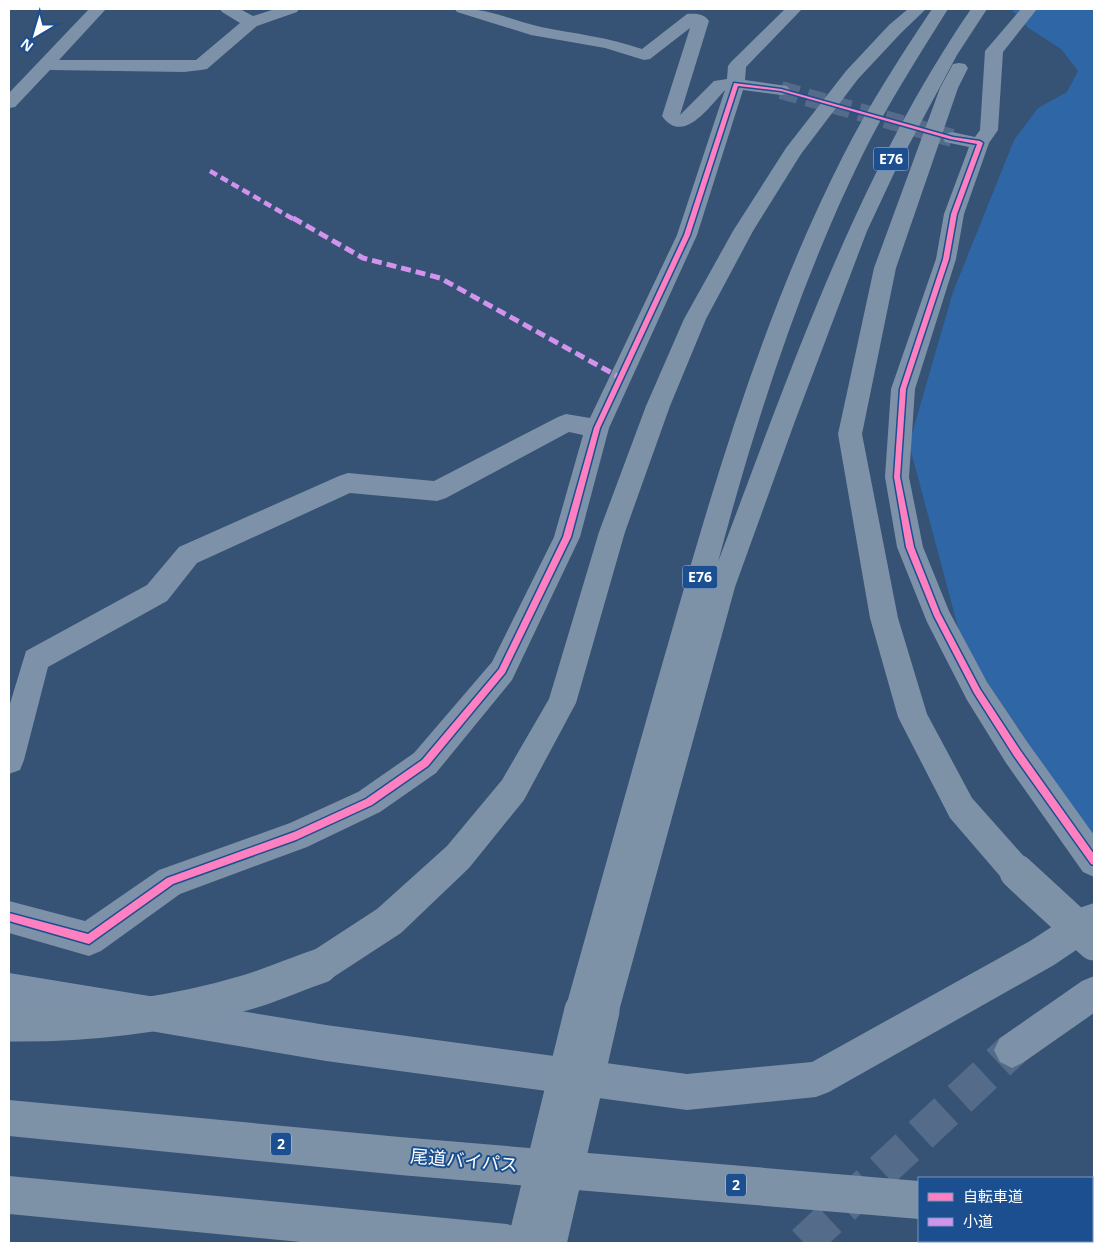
<svg xmlns="http://www.w3.org/2000/svg" width="1103" height="1252" font-family="'Open Sans','Noto Sans JP',sans-serif">
<style>
.green{fill:#2f66a5}
.lines{fill:none;stroke-linecap:round;stroke-linejoin:round}
.minor-tunnel{stroke:#546c89;stroke-width:18;stroke-dasharray:18 9;stroke-linecap:butt}
.tertiary-tunnel{stroke:#546c89;stroke-width:35;stroke-dasharray:35 18;stroke-linecap:butt}
.minor{fill:#7d92a8;fill-rule:evenodd}
.tertiary{fill:#7d92a8;fill-rule:evenodd}
.motorway{fill:#7e92a7;fill-rule:evenodd}
.motorway-bridge{stroke:#7e92a7;stroke-width:35}
.quiet-far1{stroke:#d193ec;stroke-width:4.5;stroke-dasharray:8 4.5;stroke-linecap:butt}
.quiet{stroke:#d193ec;stroke-width:5;stroke-dasharray:10 5;stroke-linecap:butt}
.cycleway-casing{stroke:#1b4f8f;stroke-width:3}
.cycleway{fill:#ff80c0;fill-rule:evenodd}
.labels{text-anchor:middle;stroke-width:4;stroke-linejoin:round;paint-order:stroke}
.shield{fill:#1b4f8f;stroke:#bbcadd;stroke-width:1}
.shield-label{font-size:14px;font-weight:bold;fill:#fff}
.near-street-label{font-size:18px;fill:#fff;stroke:#1b4f8f}
</style>
<rect width="100%" height="100%" fill="#365274"/>
<polygon class="green" points="1011,9 1094,9 1094,841 963,646 909,444 953,292 1014,140 1038,108 1067,92 1078,71 1061,49 1027,27"/>
<g class="lines">
<polyline class="minor-tunnel" points="781,90 952,138"/>
<polyline class="tertiary-tunnel" points="804,1243 1012,1050"/>
<g class="minor">
<polygon points="89,9 106,9 59,60 196,60 240,23 222,12 220,9 240,9 253,16 275,9 299,9 297,12 257,26 207,69 201,70 184,72 50,70 15,107 9,108 9,93"/>
<path d="M455,9C486,7 510,20 541,27C576,34 607,37 642,49L687,14C695,13 705,14 709,21L680,115L714,81L727,79L728,66L731,62L785,9H802L746,67L745,80L787,86L790,90L787,94L781,95L743,90L697,235L609,428L580,537L512,680L436,773L380,812L307,847L180,894L101,951L89,956L9,933V901L85,921L159,870L290,823L358,792L414,753L492,662L554,537L583,435L569,432L446,498L437,501L350,493L197,563L167,601L48,667L24,760L20,770L9,774V707L26,651L147,585L179,547L339,476L348,473L434,481L558,417L566,414L590,418L677,235L725,90C710,106 683,146 662,116L690,28L650,59L644,60L605,48L531,35L457,12Z"/>
<polygon points="1021,9 1037,9 1003,52 998,130 989,143 964,214 956,259 915,389 909,477 923,547 949,611 987,682 1028,743 1094,835 1094,877 1083,872 1006,763 967,700 927,622 897,547 885,477 891,389 936,259 944,214 969,147 945,142 943,138 945,134 952,132 975,137 980,130 985,51"/>
</g>
<g class="tertiary">
<polygon points="1094,903 1094,938 1054,965 829,1092 816,1097 687,1110 326,1061 9,1007 9,973 326,1025 687,1074 812,1062 1030,941 1082,907"/>
<polygon points="1094,976 1094,1013 1024,1062 1012,1068 1000,1062 994,1050 1000,1038 1082,981"/>
</g>
<g class="motorway">
<polygon points="908,9 926,9 901,33 858,79 801,154 753,231 706,319 670,406 625,532 576,703 524,800 469,868 401,933 332,978 320,983 308,978 303,966 308,954 377,909 447,846 502,780 549,699 599,532 646,406 684,319 733,231 786,148 846,71 889,25"/>
<path d="M932,9H948C918,57 887,105 862,156C799,285 755,423 718,562C790,372 856,177 971,9H987L957,55L896,169L867,231L795,421L735,587L619,1011L614,1023L602,1028L591,1024L582,1027L570,1022L565,1010C602,879 638,747 676,616C721,459 769,302 843,156C869,105 900,57 932,9Z"/>
<polygon points="959,63 965,64 968,68 958,88 896,268 862,434 898,618 927,714 972,798 1028,861 1033,872 1028,883 1017,888 1006,883 950,818 898,717 870,618 838,434 874,268 940,88 953,64"/>
<polygon points="9,1100 400,1137 919,1181 919,1219 400,1175 9,1136"/>
<polygon points="9,1176 507,1224 521,1229 526,1243 311,1243 9,1214"/>
<rect x="1092" y="1191" width="2" height="38"/>
</g>
<g class="motorway-bridge">
<polyline points="1017,872 1094,943"/>
<path d="M9,1024C89,1025 171,1015 248,992C272,985 296,974 320,966"/>
<polyline points="525,1243 582,1010"/>
<polyline points="549,1243 602,1011"/>
</g>
<polyline class="quiet-far1" points="210,171 295,220"/>
<polyline class="quiet" points="293,218 363,258 440,278 619,377"/>
<defs>
<polygon id="cycleway" points="734,83 781,89 953,137 980,141 983,143 957,214 949,259 906,389 900,477 914,547 940,613 980,689 1020,750 1094,854 1094,865 1091,864 1014,756 974,693 934,616 906,547 894,477 900,389 943,259 951,214 977,144 950,139 781,91 738,86 690,235 600,428 571,537 505,673 428,766 372,805 296,840 173,884 89,944 9,921 9,913 88,934 167,878 294,832 366,799 422,760 499,669 563,537 594,428 684,235"/>
</defs>
<use href="#cycleway" class="cycleway-casing"/>
<use href="#cycleway" class="cycleway"/>
</g>
<g class="labels">
<g class="shield">
<rect x="873.5" y="147.5" width="35" height="23" rx="4"/>
<rect x="682.5" y="565.5" width="35" height="23" rx="4"/>
<rect x="271" y="1132.5" width="20" height="23" rx="4"/>
<rect x="726" y="1173.5" width="20" height="23" rx="4"/>
</g>
<g class="shield-label">
<text x="891" y="164">E76</text>
<text x="700" y="582">E76</text>
<text x="281" y="1149">2</text>
<text x="736" y="1190">2</text>
</g>
<g class="near-street-label">
<text transform="translate(464 1161) rotate(5)" y="6">尾道バイパス</text>
</g>
</g>
<rect width="1103" height="1252" fill="none" stroke="#ffffff" stroke-width="20"/>
<rect x="918" y="1177" width="175" height="65" fill="#1b4f8f" stroke="#7695bc"/>
<rect x="928" y="1193" width="25" height="8" fill="#ff80c0" stroke="#7695bc"/>
<text x="963" y="1202" font-size="15" fill="#ffffff">自転車道</text>
<rect x="928" y="1218" width="25" height="8" fill="#d193ec" stroke="#7695bc"/>
<text x="963" y="1227" font-size="15" fill="#ffffff">小道</text>
<g transform="translate(35 35) rotate(218)" stroke="#1b4f8f" stroke-width="4" paint-order="stroke">
<path d="M0-4L9 19L0 12L-9 19Z" fill="#ffffff"/>
<text y="-8" font-size="14" font-weight="bold" text-anchor="middle" fill="#ffffff">N</text>
</g>
</svg>
